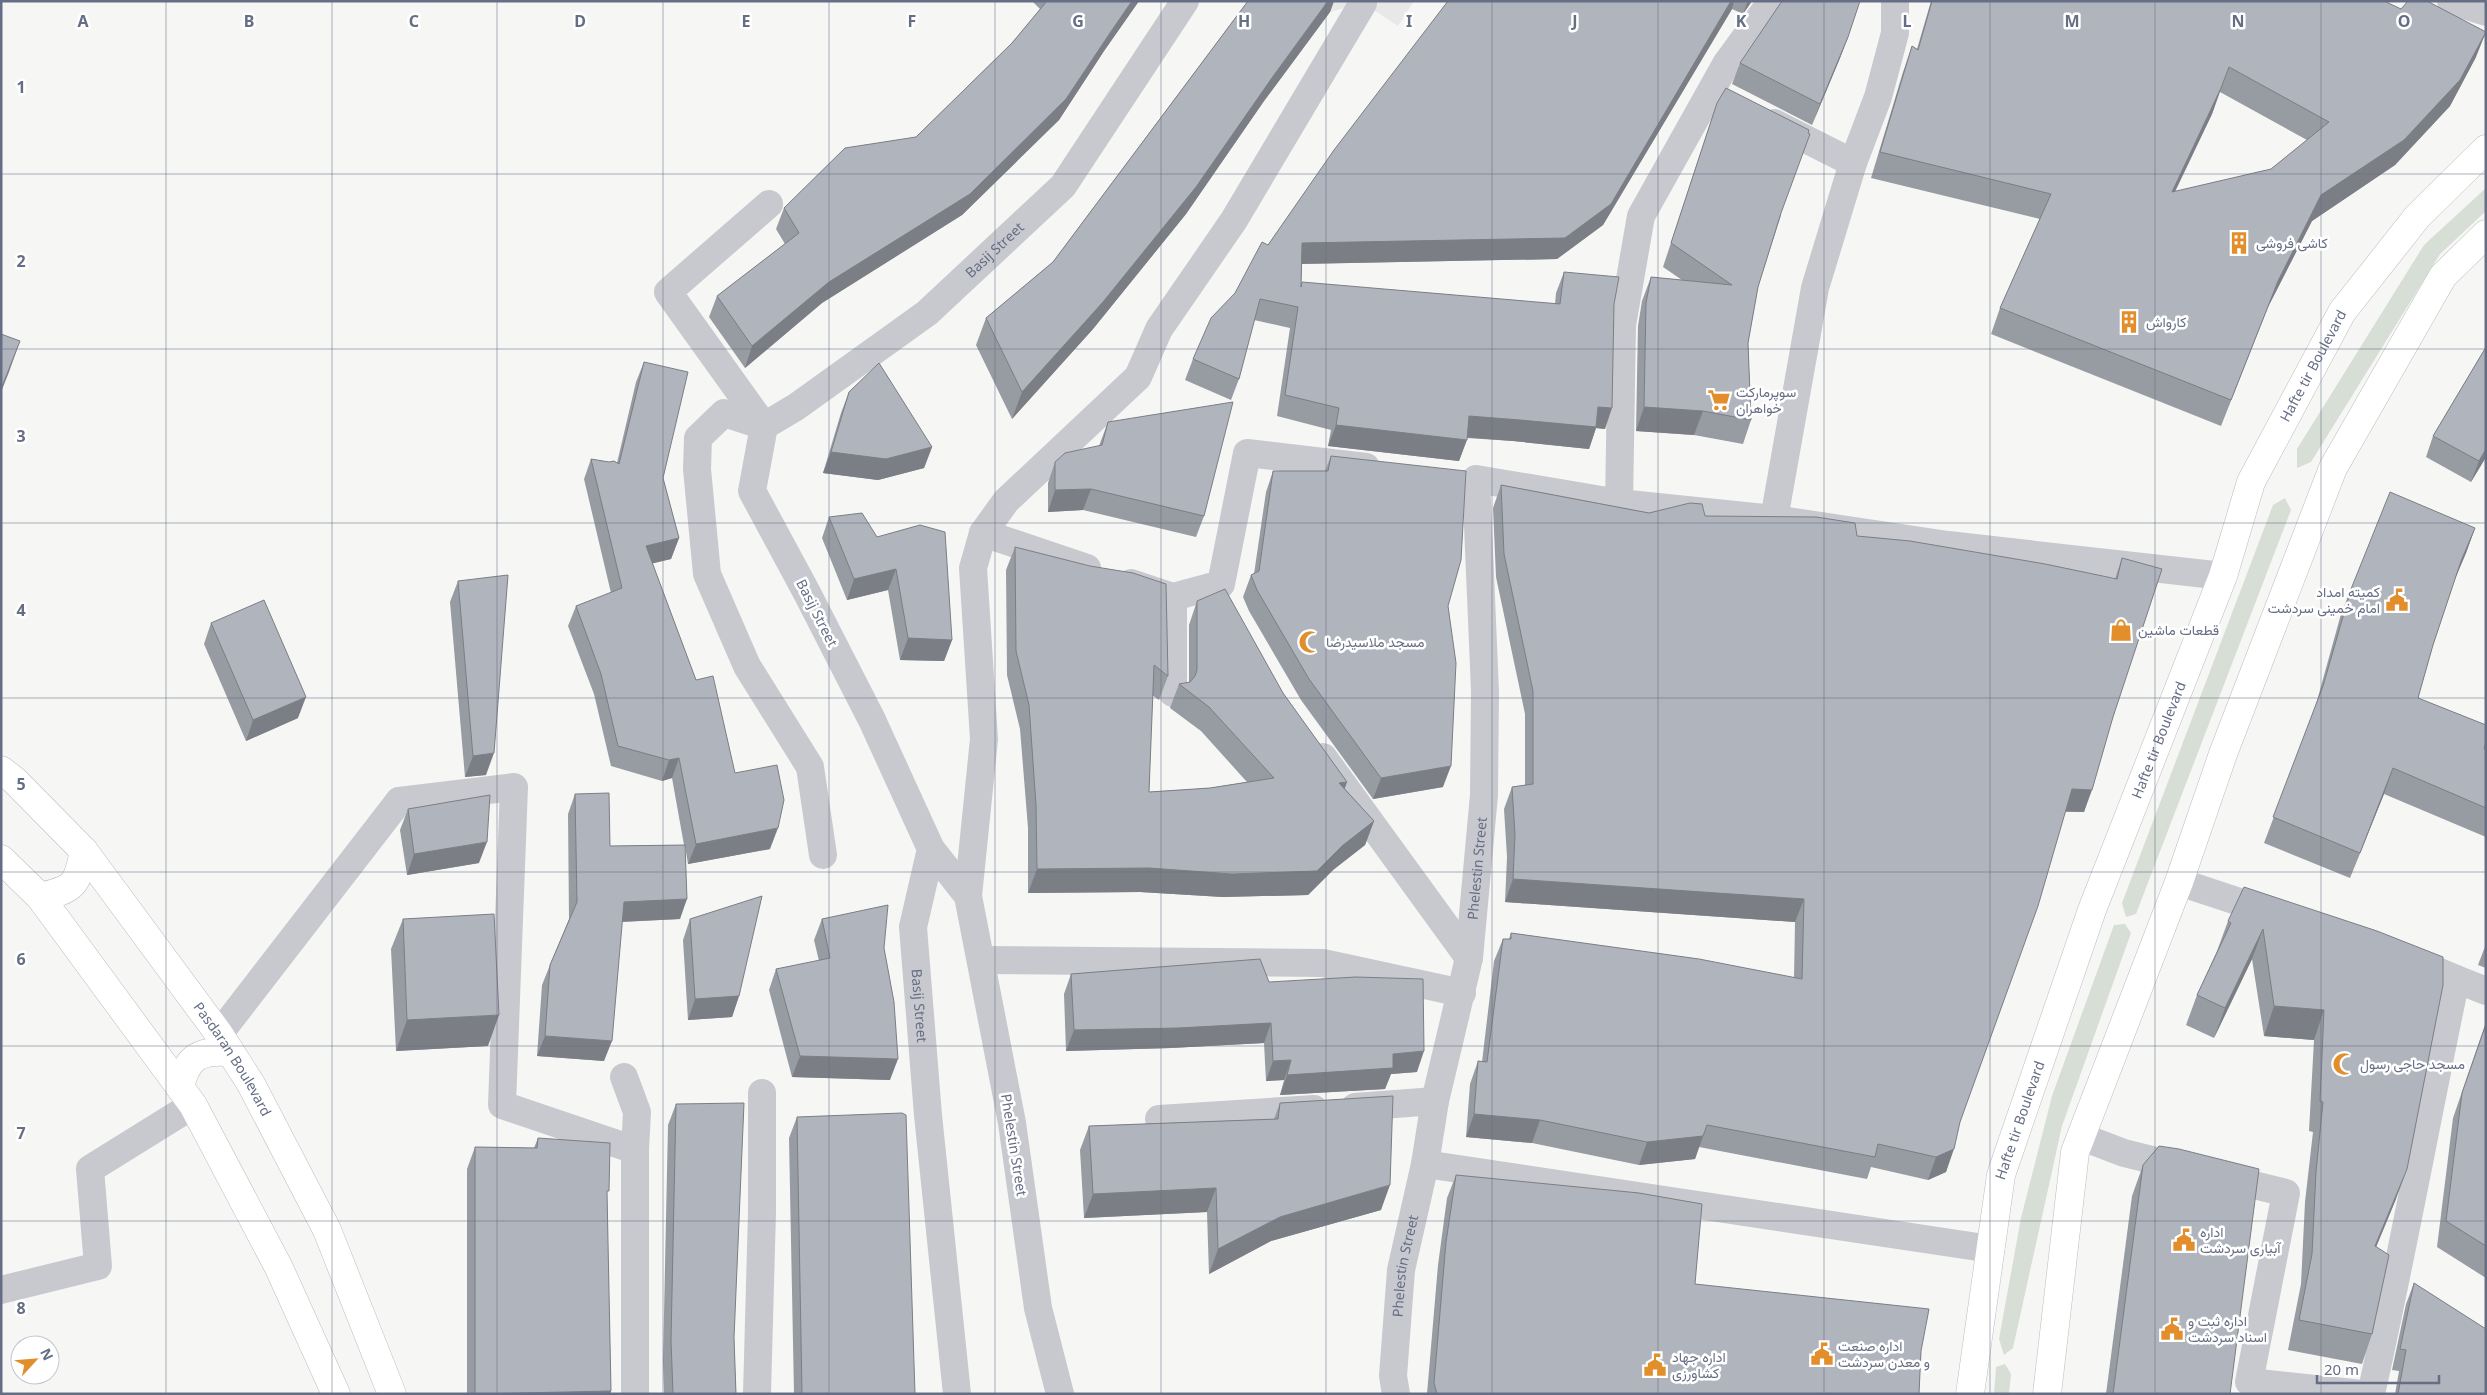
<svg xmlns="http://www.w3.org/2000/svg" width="2487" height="1395" font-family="'Noto Sans',Vazirmatn,sans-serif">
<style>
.built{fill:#e7e8e7}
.grass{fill:#d6ded5}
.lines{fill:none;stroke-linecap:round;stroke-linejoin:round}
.secondary-casing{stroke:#babcc2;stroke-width:29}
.minor{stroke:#c8c9ce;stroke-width:28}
.tertiary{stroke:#c8c9ce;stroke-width:28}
.secondary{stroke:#fff;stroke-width:28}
.wall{fill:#979ba2;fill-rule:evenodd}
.shaded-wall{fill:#7b7e84}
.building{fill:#b0b4bc;stroke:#7b7e84;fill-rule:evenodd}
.grid{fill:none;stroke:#666e85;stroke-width:1;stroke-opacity:0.55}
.labels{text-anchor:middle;stroke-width:5;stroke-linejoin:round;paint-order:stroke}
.poi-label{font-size:14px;fill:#666e85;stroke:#fff;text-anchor:start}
.street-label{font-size:14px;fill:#666e85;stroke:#fff}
.grid-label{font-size:16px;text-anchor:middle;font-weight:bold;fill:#666e85;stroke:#fff;stroke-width:5;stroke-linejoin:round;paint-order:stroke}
</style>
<rect width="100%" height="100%" fill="#f6f7f4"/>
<polygon class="built" points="1316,1 1414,1 1398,26 1363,3 1330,12"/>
<g class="grass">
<polygon points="2486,188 2486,211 2440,254 2311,462 2297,468 2297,449 2424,245"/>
<polygon points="2285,498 2291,510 2136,914 2126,917 2122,903 2273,505"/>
<polygon points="2125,924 2131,933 2062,1126 2013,1348 2004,1355 1999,1339 2021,1218 2052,1096 2114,925"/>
<polygon points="2005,1364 2011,1374 2009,1394 1994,1394 1996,1367"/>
</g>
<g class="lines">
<defs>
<g id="secondary">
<path id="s4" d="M1,770L14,780L84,851L219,1034L251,1084L327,1230L392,1394"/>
<polyline points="1,859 40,897 193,1105 279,1268 336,1394"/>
<path d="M40,897C74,889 77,886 84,851"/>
<path d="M180,1087C187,1057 199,1050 230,1052"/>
<path id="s5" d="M1970,1394L2001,1175L2092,910L2223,576L2251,482L2342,312L2417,217L2486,149"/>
<polyline points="2047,1394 2075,1152 2179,882 2223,754 2333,468 2443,276 2486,234"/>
</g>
</defs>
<use href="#secondary" class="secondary-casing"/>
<g class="minor">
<polyline points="2451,1 2486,12"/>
<polyline points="1774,123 1853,163"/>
<polyline points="764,426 724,413 698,438 697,469 707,574 747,666 810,767 823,855"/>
<polyline points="764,426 668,292 769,204"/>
<polyline points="1619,503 1622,325 1641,216 1726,64 1772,1"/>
<polyline points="1774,519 1815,288 1853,163 1878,97 1895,33 1895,1"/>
<polyline points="983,533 1006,501 1138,377 1159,329 1234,220 1363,3"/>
<polyline points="1131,583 1173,597 1221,584 1247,453 1366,467"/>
<polyline points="1173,693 1173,597"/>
<polyline points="1323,757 1469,958"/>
<polyline points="2179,882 2273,913"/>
<polyline points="968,896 984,739 973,568 983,533 1087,568"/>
<polyline points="981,960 1323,963 1462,993"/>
<polyline points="2456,979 2486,991"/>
<polyline points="219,1034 399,801 514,787 502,1105 635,1150"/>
<polyline points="624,1077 637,1112 635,1150 635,1394"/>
<polyline points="1355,1107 1435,1101"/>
<polyline points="1159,1119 1314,1109"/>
<polyline points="2082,1137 2124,1153 2286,1193 2249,1382 2362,1394"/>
<polyline points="1425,1164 1991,1249"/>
<polyline points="1,1290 98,1266 90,1169 193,1105"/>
<polyline points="757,1394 762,1212 762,1093"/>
<path id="s1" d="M1396,1394L1393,1376L1401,1270L1425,1164L1435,1101L1469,958L1484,795L1485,691L1476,479L1619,503L1774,519L1948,545L2223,576"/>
<path d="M2371,1394C2402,1256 2427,1117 2456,979L2408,959"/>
</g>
<g class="tertiary">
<path id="s2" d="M931,849L913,927L928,1115L957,1394"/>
<path id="s3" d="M1060,1394L1038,1308L1012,1123L968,896L931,849L872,720L807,593L752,491L764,426L796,407L927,313L1063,186L1185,1"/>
</g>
<use href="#secondary" class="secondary"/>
</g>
<g class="wall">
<polygon points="1032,1 1139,1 1104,51 1059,120 962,215 822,303 745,368 709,317 717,296 785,244 776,229 784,208 916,137 1012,43 1040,9"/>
<polygon points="1248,1 1334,1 1330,12 1264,101 1186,214 1093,329 1012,419 976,345 986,318 1053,262"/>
<polygon points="1448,1 1752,1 1743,14 1732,9 1603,225 1557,259 1302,264 1301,284 1555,304 1556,293 1564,272 1614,304 1605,429 1596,428 1589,449 1513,441 1467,438 1459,461 1328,446 1331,430 1277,416 1290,328 1254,320 1239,379 1231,400 1185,380 1193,359 1235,293 1268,245"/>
<path d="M1931,1H2384L2476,57L2450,106L2395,165L2312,221L2268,307L2221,426L1991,334L2000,308L2040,219L1871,178L1903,72L1912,46L1917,49ZM2220,92L2307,140L2271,169L2175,192L2212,114Z"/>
<polygon points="1848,37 1840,58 1812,125 1732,84 1740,63"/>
<polygon points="1717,103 1781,215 1758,287 1748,343 1751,420 1743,444 1694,435 1636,431 1638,326 1642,301 1651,277 1682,280 1663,267 1709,127"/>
<polygon points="2486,347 2486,457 2471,482 2426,457 2433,436"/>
<polygon points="644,362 663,478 679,538 671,559 652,563 696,680 735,773 770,849 688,864 685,846 680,919 622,922 604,1061 537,1056 542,985 550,965 569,919 568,814 575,794 610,846 684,845 672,778 662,781 611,766 594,694 568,626 576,606 611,593 584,479 591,459 609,462 617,463 636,382"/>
<polygon points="849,392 932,447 924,468 878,480 823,473 841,413"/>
<polygon points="1108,422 1204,516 1196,537 1083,510 1048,512 1048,483 1055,462 1099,446"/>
<polygon points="1331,456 1448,606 1443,787 1373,799 1301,700 1249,611 1243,597 1251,575 1254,574 1266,492 1273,471 1325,471"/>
<polygon points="1501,485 1649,513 1705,516 1857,536 2115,579 2122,558 2113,717 2084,812 2065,812 1960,1122 1946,1172 1928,1180 1871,1167 1867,1179 1699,1147 1695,1159 1639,1165 1532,1143 1466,1137 1470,1084 1478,1061 1482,1062 1494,961 1503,939 1509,939 1511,933 1794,978 1795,922 1505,902 1507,857 1504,809 1512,787 1525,785 1525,714 1496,577 1493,508"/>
<polygon points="829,517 877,537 952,640 944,661 900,660 888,590 847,600 822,538"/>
<polygon points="2475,528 2466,553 2455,579 2433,645 2418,698 2486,749 2486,837 2384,794 2350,878 2264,843 2315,708 2341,614 2351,589"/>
<polygon points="1015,547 1168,676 1159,700 1152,695 1149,792 1210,788 1247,782 1201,731 1170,708 1179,684 1189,683 1189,625 1197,601 1283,693 1345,789 1374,821 1365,845 1333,870 1308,895 1223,897 1140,892 1028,893 1028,828 1020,729 1007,675 1006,570"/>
<polygon points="458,581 486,775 465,777 450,602"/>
<polygon points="211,623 298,718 246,741 204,644"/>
<polygon points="408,809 479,863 407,875 400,830"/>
<polygon points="403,919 488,1046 396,1051 391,949"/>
<polygon points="690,919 739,996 732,1017 688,1020 683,940"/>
<polygon points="822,919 884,948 890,1080 792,1077 769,990 776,969 819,961 814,940"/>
<polygon points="2228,921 2377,931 2396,1199 2376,1247 2372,1334 2362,1364 2288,1350 2301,1284 2305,1202 2313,1132 2309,1131 2314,1040 2264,1036 2252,959 2214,1038 2186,1025 2197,995 2217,951"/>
<polygon points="2486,944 2486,968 2478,965"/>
<polygon points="1071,974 1269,982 1417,1072 1391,1074 1385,1089 1280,1095 1284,1080 1266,1081 1264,1043 1171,1048 1066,1051 1064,994"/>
<polygon points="2486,1022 2486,1278 2437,1247 2453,1118"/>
<polygon points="1280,1103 1381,1210 1271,1241 1209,1274 1207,1212 1084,1218 1080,1150 1089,1126 1274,1119"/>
<polygon points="676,1104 734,1338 736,1394 664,1394 663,1361 668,1125"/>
<polygon points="797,1117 915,1394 794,1394 789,1138"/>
<polygon points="538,1138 607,1197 611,1391 610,1394 467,1394 467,1169 475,1147 534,1148"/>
<polygon points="2143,1165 2230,1394 2106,1394 2132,1196"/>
<polygon points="1456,1175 1695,1284 1921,1351 1919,1394 1427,1394 1438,1265 1447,1198"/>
<polygon points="2414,1283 2486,1394 2395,1394 2399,1371 2392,1370 2406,1304"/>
</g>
<g class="shaded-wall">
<polygon points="1132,1 1139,1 1104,51 1059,120 962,215 822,303 745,368 752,346 1112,30"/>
<polygon points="1328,1 1334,1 1330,12 1264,101 1186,214 1093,329 1012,419 1022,392 1274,75"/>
<polygon points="1731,1 1734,1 1732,9 1603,225 1557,259 1295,264 1302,243"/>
<polygon points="1748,1 1752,1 1743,14"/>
<polygon points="2486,32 2476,57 2450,106 2395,165 2312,221 2268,307 2221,426 2278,281 2321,195"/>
<polygon points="1848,37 1840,58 1812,125 1820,104"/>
<polygon points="2221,88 2212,114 2162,218 2172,192"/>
<polygon points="20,341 9,372 1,392 1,389"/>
<polygon points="1598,407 1612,408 1605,429 1596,428 1589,449 1513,441 1461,437 1469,416"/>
<polygon points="1644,407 1703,411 1694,435 1636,431"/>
<polygon points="1336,425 1467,440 1459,461 1328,446"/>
<polygon points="932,447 924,468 878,480 823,473 831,452"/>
<polygon points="2486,449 2486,457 2471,482 2479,461"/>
<polygon points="1091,489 1083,510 1048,512 1055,490"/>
<polygon points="2475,528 2466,553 2452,586 2461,561"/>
<polygon points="679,538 671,559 638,567 646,546"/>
<polygon points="896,569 888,590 847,600 854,579"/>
<polygon points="908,638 952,640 944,661 900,660"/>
<polygon points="306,697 298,718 246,741 253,720"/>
<polygon points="494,753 486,775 465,777 473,756"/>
<polygon points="679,758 672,778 662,781 669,760"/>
<polygon points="1451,766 1443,787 1373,799 1381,778"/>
<polygon points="2393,768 2384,794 2350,878 2360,853"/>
<polygon points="1347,782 1339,805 1339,783"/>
<polygon points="2072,789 2092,790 2084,812 2064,811"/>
<polygon points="1374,821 1365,845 1333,870 1308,895 1223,897 1140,892 1028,893 1037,869"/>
<polygon points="778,828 770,849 688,864 696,844"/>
<polygon points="487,842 479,863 407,875 414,854"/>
<polygon points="1513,879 1804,899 1795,922 1505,902"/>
<polygon points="687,899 680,919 616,922 624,902"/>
<polygon points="2263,929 2252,959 2214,1038 2225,1008"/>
<polygon points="739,996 732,1017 688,1020 695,999"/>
<polygon points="2274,1006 2324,1010 2314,1040 2264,1036"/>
<polygon points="499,1015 488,1046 396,1051 407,1020"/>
<polygon points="1271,1023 1264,1043 1171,1048 1066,1051 1074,1030"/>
<polygon points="545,1036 612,1041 604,1061 537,1056"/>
<polygon points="1424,1051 1417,1072 1391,1074 1385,1089 1280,1095 1287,1075 1393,1054"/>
<polygon points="800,1056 898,1059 890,1080 792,1077"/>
<polygon points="1291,1060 1284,1080 1266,1081 1273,1061"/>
<polygon points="1474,1114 1540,1120 1532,1143 1466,1137"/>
<polygon points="1707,1125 1695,1159 1639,1165 1647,1142"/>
<polygon points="1954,1149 1946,1172 1928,1180 1936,1157"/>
<polygon points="2407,1169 2396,1199 2364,1276 2375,1246"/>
<polygon points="1390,1185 1381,1210 1271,1241 1209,1274 1218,1249 1280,1217"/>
<polygon points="1216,1188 1207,1212 1084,1218 1093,1194"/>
<polygon points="611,1391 610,1394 495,1394"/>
</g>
<g class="building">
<polygon points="1047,1 1132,1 1112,30 1066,99 970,194 829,282 752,346 717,296 799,233 784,208 845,148 916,137 1012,43"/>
<polygon points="1248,1 1328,1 1274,75 1196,187 1103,302 1022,392 986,318 1053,262"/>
<polygon points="1448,1 1731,1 1611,204 1565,238 1302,243 1301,287 1302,282 1560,304 1564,272 1619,277 1614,304 1612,408 1598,407 1596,427 1520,420 1469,416 1467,440 1336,425 1339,408 1285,395 1298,307 1260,299 1239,379 1193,359 1211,318 1235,293 1262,242 1268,245 1334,150"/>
<polygon points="1782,1 1860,1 1848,37 1820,104 1740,63"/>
<path d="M1932,1H2384L2401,9L2408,1H2427L2486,32L2460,80L2404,140L2321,195L2278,281L2231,400L2000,308L2051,194L1880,152L1912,46L1918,50ZM2229,67L2329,122L2271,169L2172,192L2221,88Z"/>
<polygon points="1726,88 1809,130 1808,133 1810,134 1781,213 1758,287 1748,343 1751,420 1703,411 1644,407 1646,303 1651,277 1732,285 1671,243 1717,103"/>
<polygon points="1,334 20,341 1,389"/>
<polygon points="2486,347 2486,449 2479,461 2433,436"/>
<polygon points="644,362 688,372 663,478 679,538 646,546 696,680 713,676 735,773 777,765 784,800 778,828 696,844 679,758 669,760 618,746 601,674 576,606 622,588 591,459 609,462 614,461 619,464"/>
<polygon points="879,363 932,447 886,459 831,452 849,392"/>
<polygon points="1233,402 1204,516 1091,489 1055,490 1055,462 1065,453 1102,445 1108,422"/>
<polygon points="1331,456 1466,471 1461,560 1448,606 1456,663 1451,766 1381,778 1309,679 1257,590 1251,575 1259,571 1273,471 1328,471"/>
<polygon points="1501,485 1649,513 1690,503 1702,504 1705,516 1816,517 1855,523 1857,536 1910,541 2045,564 2117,579 2122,558 2162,569 2113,717 2092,790 2072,789 2038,906 1960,1122 1954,1149 1936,1157 1878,1144 1875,1157 1707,1125 1703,1136 1647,1142 1540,1120 1474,1114 1478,1061 1487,1062 1503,939 1511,939 1511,933 1699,959 1802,979 1804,899 1513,879 1515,835 1512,787 1533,784 1533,691 1504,554"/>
<polygon points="2390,492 2475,528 2461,561 2433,645 2418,698 2486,725 2486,740 2484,749 2486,749 2486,808 2393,768 2360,853 2273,817 2323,686 2351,589"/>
<polygon points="862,513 877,537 920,525 945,532 952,640 908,638 896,569 854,579 829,517"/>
<polygon points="1015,547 1090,566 1133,573 1166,584 1168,676 1154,665 1149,792 1210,788 1274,778 1209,707 1179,684 1190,682 1195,676 1197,670 1197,601 1225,589 1283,693 1347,782 1339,783 1374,821 1342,846 1317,871 1232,874 1149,868 1037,869 1036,805 1029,705 1016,651"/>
<polygon points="508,575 494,753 473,756 458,581"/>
<polygon points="264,600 306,697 253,720 211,623"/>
<polygon points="609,793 610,846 685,845 687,899 624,902 612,1041 545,1036 550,965 577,902 575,794"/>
<polygon points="490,795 487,842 414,854 408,809"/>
<polygon points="2244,887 2377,931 2443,957 2443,985 2407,1169 2375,1246 2389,1255 2372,1334 2299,1320 2312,1254 2316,1172 2323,1102 2320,1101 2324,1010 2274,1006 2263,929 2225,1008 2197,995 2231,923 2228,921"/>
<polygon points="762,896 739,996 695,999 690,919"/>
<polygon points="888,905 884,948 894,1002 898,1059 800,1056 776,969 830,958 822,919"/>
<polygon points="494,914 499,1015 407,1020 403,919"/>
<polygon points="1260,959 1269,982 1356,977 1423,979 1424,1051 1393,1054 1393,1068 1287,1075 1291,1060 1273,1061 1271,1023 1178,1028 1074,1030 1071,974"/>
<polygon points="2486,1024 2486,1246 2446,1221 2462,1093"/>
<polygon points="1393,1096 1390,1185 1280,1217 1218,1249 1216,1188 1093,1194 1089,1126 1278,1119 1280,1103"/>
<polygon points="744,1103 734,1338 736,1394 673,1394 671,1340 676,1104"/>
<polygon points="902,1113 906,1115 915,1394 802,1394 797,1117"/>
<polygon points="538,1138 610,1143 609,1191 607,1191 611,1391 475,1394 475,1147 537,1148"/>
<polygon points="2159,1146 2179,1149 2259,1169 2230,1394 2113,1394 2143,1165"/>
<polygon points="1456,1175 1639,1193 1702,1204 1695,1284 1929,1309 1921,1351 1919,1394 1437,1394 1434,1383 1446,1242"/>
<polygon points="2414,1283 2486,1329 2486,1394 2398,1394 2406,1350 2400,1349"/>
</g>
<path class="grid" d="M166,1V1394M332,1V1394M497,1V1394M663,1V1394M829,1V1394M995,1V1394M1161,1V1394M1326,1V1394M1492,1V1394M1658,1V1394M1824,1V1394M1990,1V1394M2155,1V1394M2321,1V1394M1,174H2486M1,349H2486M1,523H2486M1,698H2486M1,872H2486M1,1046H2486M1,1221H2486"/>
<defs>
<symbol id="building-bare" viewBox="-9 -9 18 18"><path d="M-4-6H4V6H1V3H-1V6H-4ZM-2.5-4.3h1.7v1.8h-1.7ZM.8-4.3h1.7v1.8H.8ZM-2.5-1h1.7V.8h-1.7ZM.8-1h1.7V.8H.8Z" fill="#e18e2b" stroke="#fff" stroke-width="2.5" paint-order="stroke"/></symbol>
<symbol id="supermarket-bare" viewBox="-9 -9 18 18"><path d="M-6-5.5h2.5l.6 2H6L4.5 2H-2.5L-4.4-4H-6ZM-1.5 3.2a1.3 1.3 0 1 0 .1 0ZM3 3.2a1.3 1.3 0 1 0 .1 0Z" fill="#e18e2b" stroke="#fff" stroke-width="2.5" paint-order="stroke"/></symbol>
<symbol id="civic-bare" viewBox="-9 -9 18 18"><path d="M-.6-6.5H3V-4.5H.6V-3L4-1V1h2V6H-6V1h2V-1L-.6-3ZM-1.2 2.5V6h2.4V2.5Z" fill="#e18e2b" stroke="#fff" stroke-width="2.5" paint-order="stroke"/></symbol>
<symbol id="shop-bare" viewBox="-9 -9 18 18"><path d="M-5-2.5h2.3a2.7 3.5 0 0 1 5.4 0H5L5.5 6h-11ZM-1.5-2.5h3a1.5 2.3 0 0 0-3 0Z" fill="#e18e2b" stroke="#fff" stroke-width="2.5" paint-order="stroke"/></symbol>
<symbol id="mosque-bare" viewBox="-9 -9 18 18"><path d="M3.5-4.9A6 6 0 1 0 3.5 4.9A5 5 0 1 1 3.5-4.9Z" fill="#e18e2b" stroke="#fff" stroke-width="2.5" paint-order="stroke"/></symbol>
</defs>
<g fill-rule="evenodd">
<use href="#building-bare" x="2223" y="227" width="32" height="32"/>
<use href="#building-bare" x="2113" y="306" width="32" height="32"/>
<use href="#supermarket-bare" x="1703" y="384" width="32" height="32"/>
<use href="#civic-bare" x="2381" y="584" width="32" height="32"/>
<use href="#shop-bare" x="2105" y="614" width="32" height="32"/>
<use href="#mosque-bare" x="1294" y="626" width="32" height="32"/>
<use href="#mosque-bare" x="2328" y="1048" width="32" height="32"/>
<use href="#civic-bare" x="2168" y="1224" width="32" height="32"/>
<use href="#civic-bare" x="2156" y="1313" width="32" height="32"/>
<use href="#civic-bare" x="1806" y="1338" width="32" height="32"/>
<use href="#civic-bare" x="1639" y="1349" width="32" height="32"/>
</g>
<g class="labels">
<g class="poi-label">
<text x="2256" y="248">کاشی فروشی</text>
<text x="2146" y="327">کارواش</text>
<text x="1736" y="397">سوپرمارکت<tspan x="1736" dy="16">خواهران</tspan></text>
<text x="2380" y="597" text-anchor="end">کمیته امداد<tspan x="2380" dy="16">امام خمینی سردشت</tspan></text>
<text x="2138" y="635">قطعات ماشین</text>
<text x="1326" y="647">مسجد ملاسیدرضا</text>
<text x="2360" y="1069">مسجد حاجی رسول</text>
<text x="2200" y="1237">اداره<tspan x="2200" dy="16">آبیاری سردشت</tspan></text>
<text x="2188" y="1326">اداره ثبت و<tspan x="2188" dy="16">اسناد سردشت</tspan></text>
<text x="1838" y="1351">اداره صنعت<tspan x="1838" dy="16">و معدن سردشت</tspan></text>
<text x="1672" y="1362">اداره جهاد<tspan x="1672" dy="16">کشاورزی</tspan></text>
</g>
<g class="street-label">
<text dy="5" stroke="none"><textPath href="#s3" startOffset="1324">Basij Street</textPath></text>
<text dy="5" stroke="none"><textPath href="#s5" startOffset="1090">Hafte tir Boulevard</textPath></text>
<text transform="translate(817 613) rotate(63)" y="5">Basij Street</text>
<text dy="5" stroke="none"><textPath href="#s5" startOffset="684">Hafte tir Boulevard</textPath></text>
<text dy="5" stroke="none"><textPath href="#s1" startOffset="534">Phelestin Street</textPath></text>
<text dy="5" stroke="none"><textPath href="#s2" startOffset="159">Basij Street</textPath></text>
<text dy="5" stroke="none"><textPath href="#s4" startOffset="372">Pasdaran Boulevard</textPath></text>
<text dy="5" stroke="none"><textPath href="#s5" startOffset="279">Hafte tir Boulevard</textPath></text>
<text transform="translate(1014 1145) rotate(81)" y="5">Phelestin Street</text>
<text dy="5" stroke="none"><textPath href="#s1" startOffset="129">Phelestin Street</textPath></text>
</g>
</g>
<g class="grid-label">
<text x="83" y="27">A</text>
<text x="249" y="27">B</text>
<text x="414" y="27">C</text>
<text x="580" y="27">D</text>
<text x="746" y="27">E</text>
<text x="912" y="27">F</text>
<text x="1078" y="27">G</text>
<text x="1244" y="27">H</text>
<text x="1409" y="27">I</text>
<text x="1575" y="27">J</text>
<text x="1741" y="27">K</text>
<text x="1907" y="27">L</text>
<text x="2072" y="27">M</text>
<text x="2238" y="27">N</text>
<text x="2404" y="27">O</text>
<text x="21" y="93">1</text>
<text x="21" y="267">2</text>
<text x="21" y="442">3</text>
<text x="21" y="616">4</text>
<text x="21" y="790">5</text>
<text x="21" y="965">6</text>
<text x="21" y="1139">7</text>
<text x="21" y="1314">8</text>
</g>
<rect width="2487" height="1395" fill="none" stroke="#666e85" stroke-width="5"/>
<g transform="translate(35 1360) rotate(64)"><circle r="24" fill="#ffffff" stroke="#c2c5ce"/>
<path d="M0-4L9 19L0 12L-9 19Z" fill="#e18e2b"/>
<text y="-8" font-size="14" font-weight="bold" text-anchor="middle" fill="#666e85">N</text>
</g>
<path d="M2317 1375v8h122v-8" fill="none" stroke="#666e85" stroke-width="2.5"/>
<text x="2324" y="1375" font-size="15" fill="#666e85" stroke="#ffffff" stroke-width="4" paint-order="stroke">20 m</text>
</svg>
